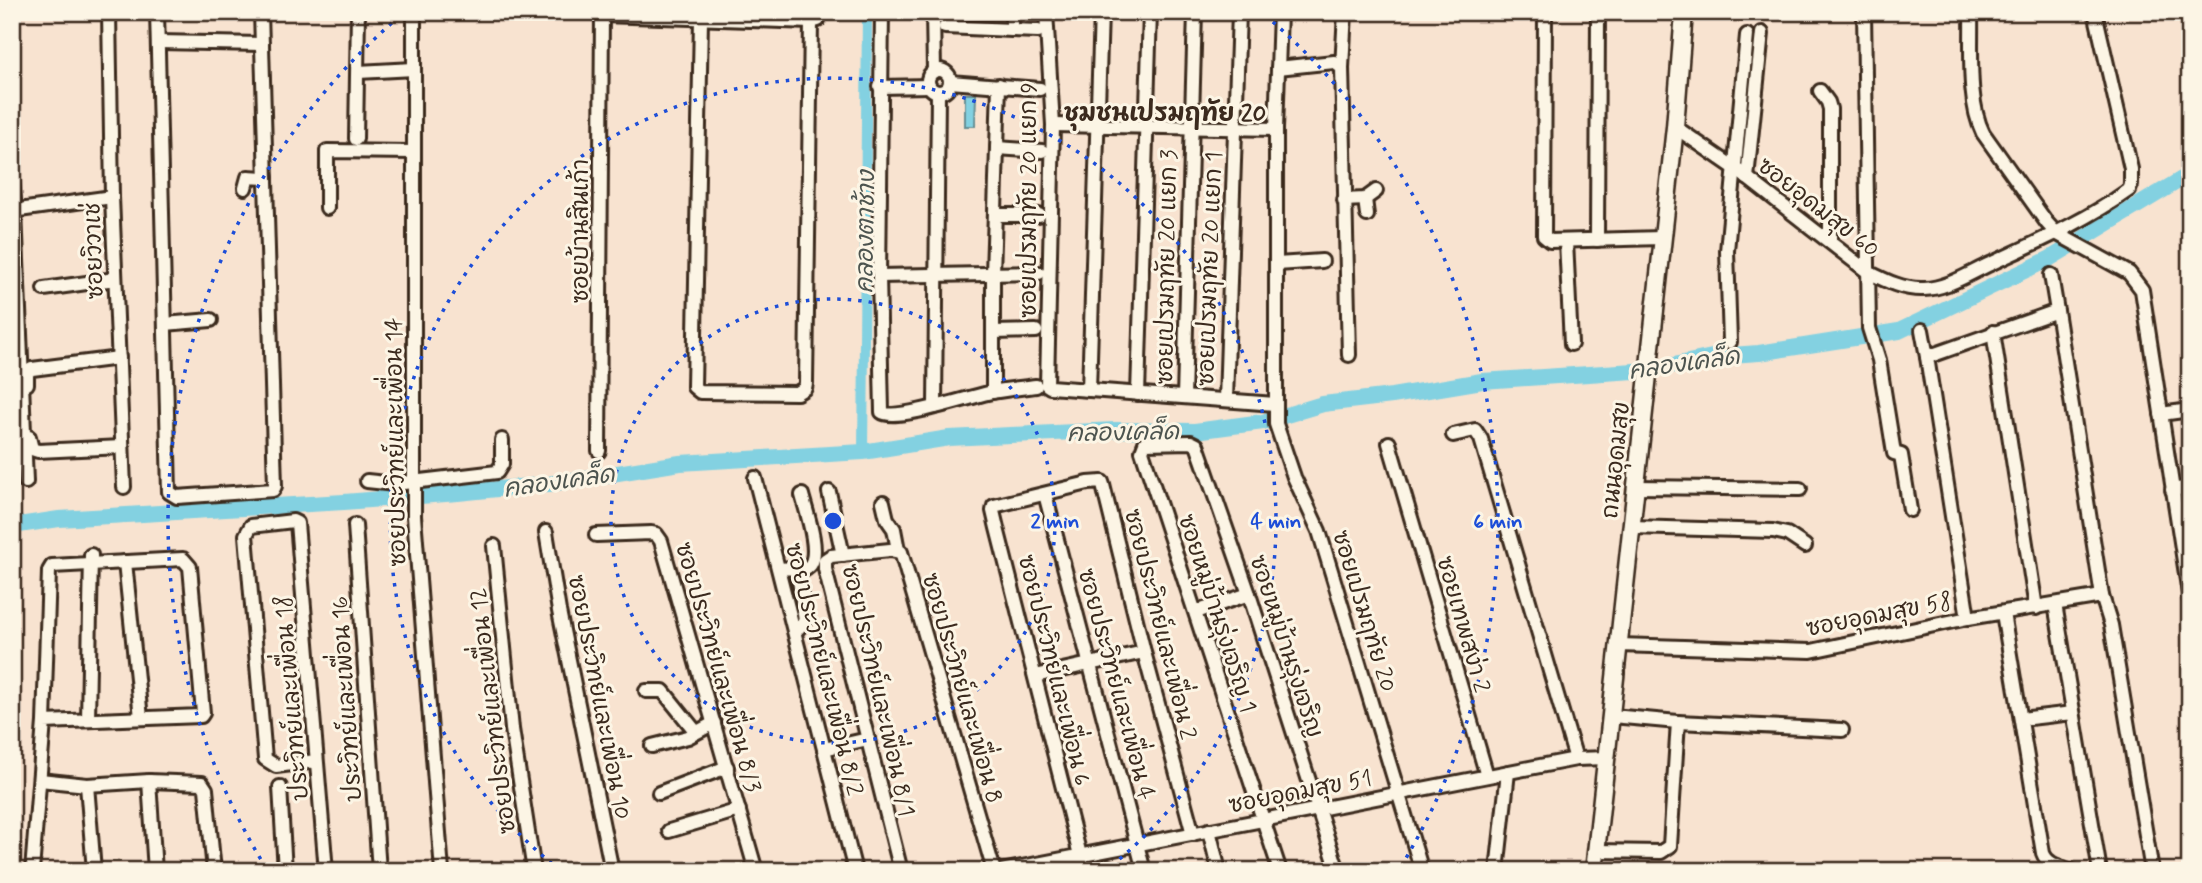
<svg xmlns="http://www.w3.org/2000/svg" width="2202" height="883" font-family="Mynerve,'Playpen Sans Thai',sans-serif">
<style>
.water{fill:#83d1e1;stroke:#668e93;stroke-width:2}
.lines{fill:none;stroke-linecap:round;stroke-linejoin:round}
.canal{stroke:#83d1e1;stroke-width:10}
.river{stroke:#83d1e1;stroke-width:16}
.minor-casing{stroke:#3b2a1e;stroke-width:18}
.major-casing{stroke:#3b2a1e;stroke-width:21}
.minor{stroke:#fcf5e5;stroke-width:12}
.major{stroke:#fcf5e5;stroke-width:16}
.ring{fill:none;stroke:#1d4ed8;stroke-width:3.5;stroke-dasharray:3.5 7}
.labels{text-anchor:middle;stroke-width:6;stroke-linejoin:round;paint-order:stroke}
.street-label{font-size:23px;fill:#3b2a1e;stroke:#fcf5e5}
.neighbourhood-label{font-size:24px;font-weight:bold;fill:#3b2a1e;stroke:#fcf5e5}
.water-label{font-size:24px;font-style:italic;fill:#4d544f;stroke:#fcf5e5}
.centre{fill:#1d4ed8;stroke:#fcf5e5;stroke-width:3.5}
.ring-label{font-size:21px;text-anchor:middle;font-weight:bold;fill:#1d4ed8;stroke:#fcf5e5;stroke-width:6;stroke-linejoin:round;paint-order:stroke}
</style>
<rect width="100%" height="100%" fill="#f8e3d0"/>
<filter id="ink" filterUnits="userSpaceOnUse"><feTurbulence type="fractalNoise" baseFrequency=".0143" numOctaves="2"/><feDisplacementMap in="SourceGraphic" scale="14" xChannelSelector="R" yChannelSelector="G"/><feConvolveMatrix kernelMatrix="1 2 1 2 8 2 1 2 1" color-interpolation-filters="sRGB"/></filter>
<g filter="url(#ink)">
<polygon class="water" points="965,94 976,94 975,126 965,126"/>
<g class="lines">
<polyline class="canal" points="863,452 867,12"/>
<polyline class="river" points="12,526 59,519 344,502 458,493 549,484 680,463 863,452 949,438 1115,430 1195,431 1263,422 1323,404 1392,396 1482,381 1650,370 1717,356 1759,353 1899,331 2049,259 2190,174"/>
<defs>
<g id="minor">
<polyline points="109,12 112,197 124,487"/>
<polyline points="157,12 169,492 177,497 273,490 275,486 261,12"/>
<polyline points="414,12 414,516 442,871"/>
<path d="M882,12L879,276L882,412C894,422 973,396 992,392C1007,389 1021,388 1036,386"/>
<polyline points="933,12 934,71"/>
<polyline points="1046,12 1053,125 1047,385 1050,387 1275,404"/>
<polyline points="1280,12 1276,129 1276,424 1294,477 1319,531 1422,871"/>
<polyline points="1545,12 1544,236 1550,241 1662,238"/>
<polyline points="1864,12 1869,328 1879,360 1894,453 1901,455 1910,510"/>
<path d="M1971,12C1972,49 1967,101 1983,133L2047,223L2056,233L2129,273L2142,290L2190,600"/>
<polyline points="602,15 811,22 818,20 819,12"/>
<polyline points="701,19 694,387 700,392 797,393 805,388 806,383 811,22"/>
<polyline points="945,27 1012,30 1012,12"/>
<polyline points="1012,30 1038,31"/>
<polyline points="158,42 262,44"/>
<polyline points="1278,68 1334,62 1342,68 1349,355"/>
<polyline points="1342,68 1345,12"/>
<circle cx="939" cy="81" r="11"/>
<polyline points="358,72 414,69"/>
<polyline points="950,82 1040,89"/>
<polyline points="880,87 929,86"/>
<polyline points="1820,91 1828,102 1830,109 1830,242"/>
<polyline points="1053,125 1276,129"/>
<path d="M1675,127L1736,169L1868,272C1886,281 1904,290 1924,289C1946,289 1970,273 1990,264C2037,242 2086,221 2129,190L2131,185V169L2095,12"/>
<polyline points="356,139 358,12"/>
<polyline points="997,148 1042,151"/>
<polyline points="1747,178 1762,33"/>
<polyline points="12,181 15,210 26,482"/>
<polyline points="245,188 248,177 266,178"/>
<polyline points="1365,199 1367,215"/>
<polyline points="1344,200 1365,199 1376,191"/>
<polyline points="327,208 327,151 414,152"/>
<polyline points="12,211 112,197"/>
<polyline points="996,215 1039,215"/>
<polyline points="1597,240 1598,12"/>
<polyline points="1566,241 1571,344"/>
<polyline points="1277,264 1322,261"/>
<polyline points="2051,275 2057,311"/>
<polyline points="879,276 1039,273"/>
<polyline points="44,289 115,279"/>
<polyline points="165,324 211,320"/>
<polyline points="1922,330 1927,357"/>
<polyline points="993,332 1036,331"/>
<polyline points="1993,332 2036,608"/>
<polyline points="1730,342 1727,251 1747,35"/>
<polyline points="27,384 27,372 32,369 119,358"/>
<polyline points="1089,390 1101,12"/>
<polyline points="993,392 993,274 999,85"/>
<polyline points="1138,394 1150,12"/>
<polyline points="1184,397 1195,12"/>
<polyline points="1226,400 1239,12"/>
<polyline points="935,407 938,93"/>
<polyline points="2161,414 2190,410"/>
<polyline points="1453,435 1475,430 1481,439 1576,759"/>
<polyline points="29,437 32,449 38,451 122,447"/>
<polyline points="1389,443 1487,776"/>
<polyline points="599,451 602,12"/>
<polyline points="755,478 855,871"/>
<polyline points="367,481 395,484 497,472 502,464 502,440"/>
<polyline points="1635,487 1800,489"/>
<polyline points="2172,490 2190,487"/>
<polyline points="829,492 843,555"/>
<polyline points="1045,494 1144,871"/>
<polyline points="883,502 887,519 894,529 898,550"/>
<polyline points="355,525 379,871"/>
<polyline points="1631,527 1773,531 1787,534 1805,546"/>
<polyline points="546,532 559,611 612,871"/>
<polyline points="596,535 651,533 656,534 661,541 756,871"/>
<polyline points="494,546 512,729 534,871"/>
<polyline points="125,562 141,718"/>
<polyline points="779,569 794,568 799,580 805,621 795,632"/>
<path d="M798,574C802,571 809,568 811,564C820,549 806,511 802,495"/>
<polyline points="2055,604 2100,871"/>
<polyline points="1196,612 1249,594"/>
<path d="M2003,613L2043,853C2047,865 2061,867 2072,871"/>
<polyline points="1968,618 1927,357 2057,311 2102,596 2111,625 2152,871"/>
<polyline points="1619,645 1811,651 1968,618 2102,596"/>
<polyline points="1035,676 1144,652"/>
<polyline points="646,691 663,691 696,732"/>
<polyline points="2021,719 2073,713"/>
<polyline points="88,720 91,555"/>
<polyline points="1678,722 1842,730"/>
<polyline points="652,746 688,737 714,723"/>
<polyline points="824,749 868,739"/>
<polyline points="316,761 276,766 265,759 246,535 251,526 293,521 297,523 326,871"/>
<polyline points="40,780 87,785 149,781 202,783 206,789 214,871"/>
<polyline points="149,781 155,871"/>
<polyline points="87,785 94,871"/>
<polyline points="280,787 285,871"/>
<polyline points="659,793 727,767"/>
<polyline points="1209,830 1219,871"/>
<polyline points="669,831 739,810"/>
<polyline points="1596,851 1661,852 1670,846 1678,722 1612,716"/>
<polyline points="32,871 44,722 49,571 52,566 183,559 190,567 203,713 201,716 44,722"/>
<polyline points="901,871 825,569 825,560 831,556 890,550 901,552 994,871"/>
<polyline points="1001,871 1576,759 1607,758"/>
<polyline points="1084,871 997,528 993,511 994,506 1088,483 1102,482 1103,485 1144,652 1193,834"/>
<polyline points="1280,871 1142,451 1145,443 1191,442 1197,445 1249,594 1338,871"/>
<polyline points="1497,871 1508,772"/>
</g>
<polyline id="major" points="1594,871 1675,127 1684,12"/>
</defs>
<use href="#minor" class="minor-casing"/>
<use href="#major" class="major-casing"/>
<use href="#minor" class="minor"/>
<use href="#major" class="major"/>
</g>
</g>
<g class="ring">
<circle cx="833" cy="521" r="222"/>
<path d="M560 870A443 443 0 1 1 1106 870"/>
<path d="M266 868A665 665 0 0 1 401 15M1265 15A665 665 0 0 1 1400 868"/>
</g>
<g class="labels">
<g class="street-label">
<text transform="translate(1028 200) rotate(-90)" y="8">ซอยเปรมฤทัย 20 แยก 9</text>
<text transform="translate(1819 207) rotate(38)" y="8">ซอยอุดมสุข 60</text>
<text transform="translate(580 231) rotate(-90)" y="8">ซอยบ้านสินเก้า</text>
<text transform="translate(93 251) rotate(-92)" y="8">ซอยวิวาเช่</text>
<text transform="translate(1166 267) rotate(-89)" y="8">ซอยเปรมฤทัย 20 แยก 3</text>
<text transform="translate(1209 269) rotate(-88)" y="8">ซอยเปรมฤทัย 20 แยก 1</text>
<text transform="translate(395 442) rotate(-91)" y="8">ซอยประวิทย์และเพื่อน 14</text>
<text transform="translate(1615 460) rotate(-84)" y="8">ถนนอุดมสุข</text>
<text transform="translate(1365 611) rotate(73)" y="8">ซอยเปรมฤทัย 20</text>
<text transform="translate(1218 613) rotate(72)" y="8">ซอยหมู่บ้านรุ่งเจริญ 1</text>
<text transform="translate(1879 614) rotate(-11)" y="8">ซอยอุดมสุข 58</text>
<text transform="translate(1161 624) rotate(76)" y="8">ซอยประวิทย์และเพื่อน 2</text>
<text transform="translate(1464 624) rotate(74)" y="8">ซอยเทพสง่า 2</text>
<text transform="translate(1287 646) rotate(72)" y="8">ซอยหมู่บ้านรุ่งเจริญ</text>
<text transform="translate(719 667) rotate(74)" y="8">ซอยประวิทย์และเพื่อน 8/3</text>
<text transform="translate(825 669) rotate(76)" y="8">ซอยประวิทย์และเพื่อน 8/2</text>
<text transform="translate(1055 670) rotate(76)" y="8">ซอยประวิทย์และเพื่อน 6</text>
<text transform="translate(1117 684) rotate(75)" y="8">ซอยประวิทย์และเพื่อน 4</text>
<text transform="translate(963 688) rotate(74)" y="8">ซอยประวิทย์และเพื่อน 8</text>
<text transform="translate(879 690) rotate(77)" y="8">ซอยประวิทย์และเพื่อน 8/1</text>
<text transform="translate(600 697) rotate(79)" y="8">ซอยประวิทย์และเพื่อน 10</text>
<text transform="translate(291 698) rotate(-95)" y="8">ประวิทย์และเพื่อน 18</text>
<text transform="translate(346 699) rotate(-94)" y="8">ประวิทย์และเพื่อน 16</text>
<text transform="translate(492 711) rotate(-97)" y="8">ซอยประวิทย์และเพื่อน 12</text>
<text transform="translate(1300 791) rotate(-11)" y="8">ซอยอุดมสุข 51</text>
</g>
<g class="neighbourhood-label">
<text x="1165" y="121">ชุมชนเปรมฤทัย 20</text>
</g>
<g class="water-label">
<text transform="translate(865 232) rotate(-89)" y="8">คลองตาช้าง</text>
<text transform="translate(1684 363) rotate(-8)" y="8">คลองเคล็ด</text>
<text transform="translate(1123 432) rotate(-1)" y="8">คลองเคล็ด</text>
<text transform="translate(559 481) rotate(-8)" y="8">คลองเคล็ด</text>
</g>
</g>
<circle cx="833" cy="521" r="10" class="centre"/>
<g class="ring-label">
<text x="1055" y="528">2 min</text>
<text x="1276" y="528">4 min</text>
<text x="1498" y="528">6 min</text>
</g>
<rect width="2202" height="883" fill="none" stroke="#fcf5e5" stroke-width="42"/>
<rect x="21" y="21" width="2160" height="841" fill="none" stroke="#3b2a1e" stroke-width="2.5" filter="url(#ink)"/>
</svg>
